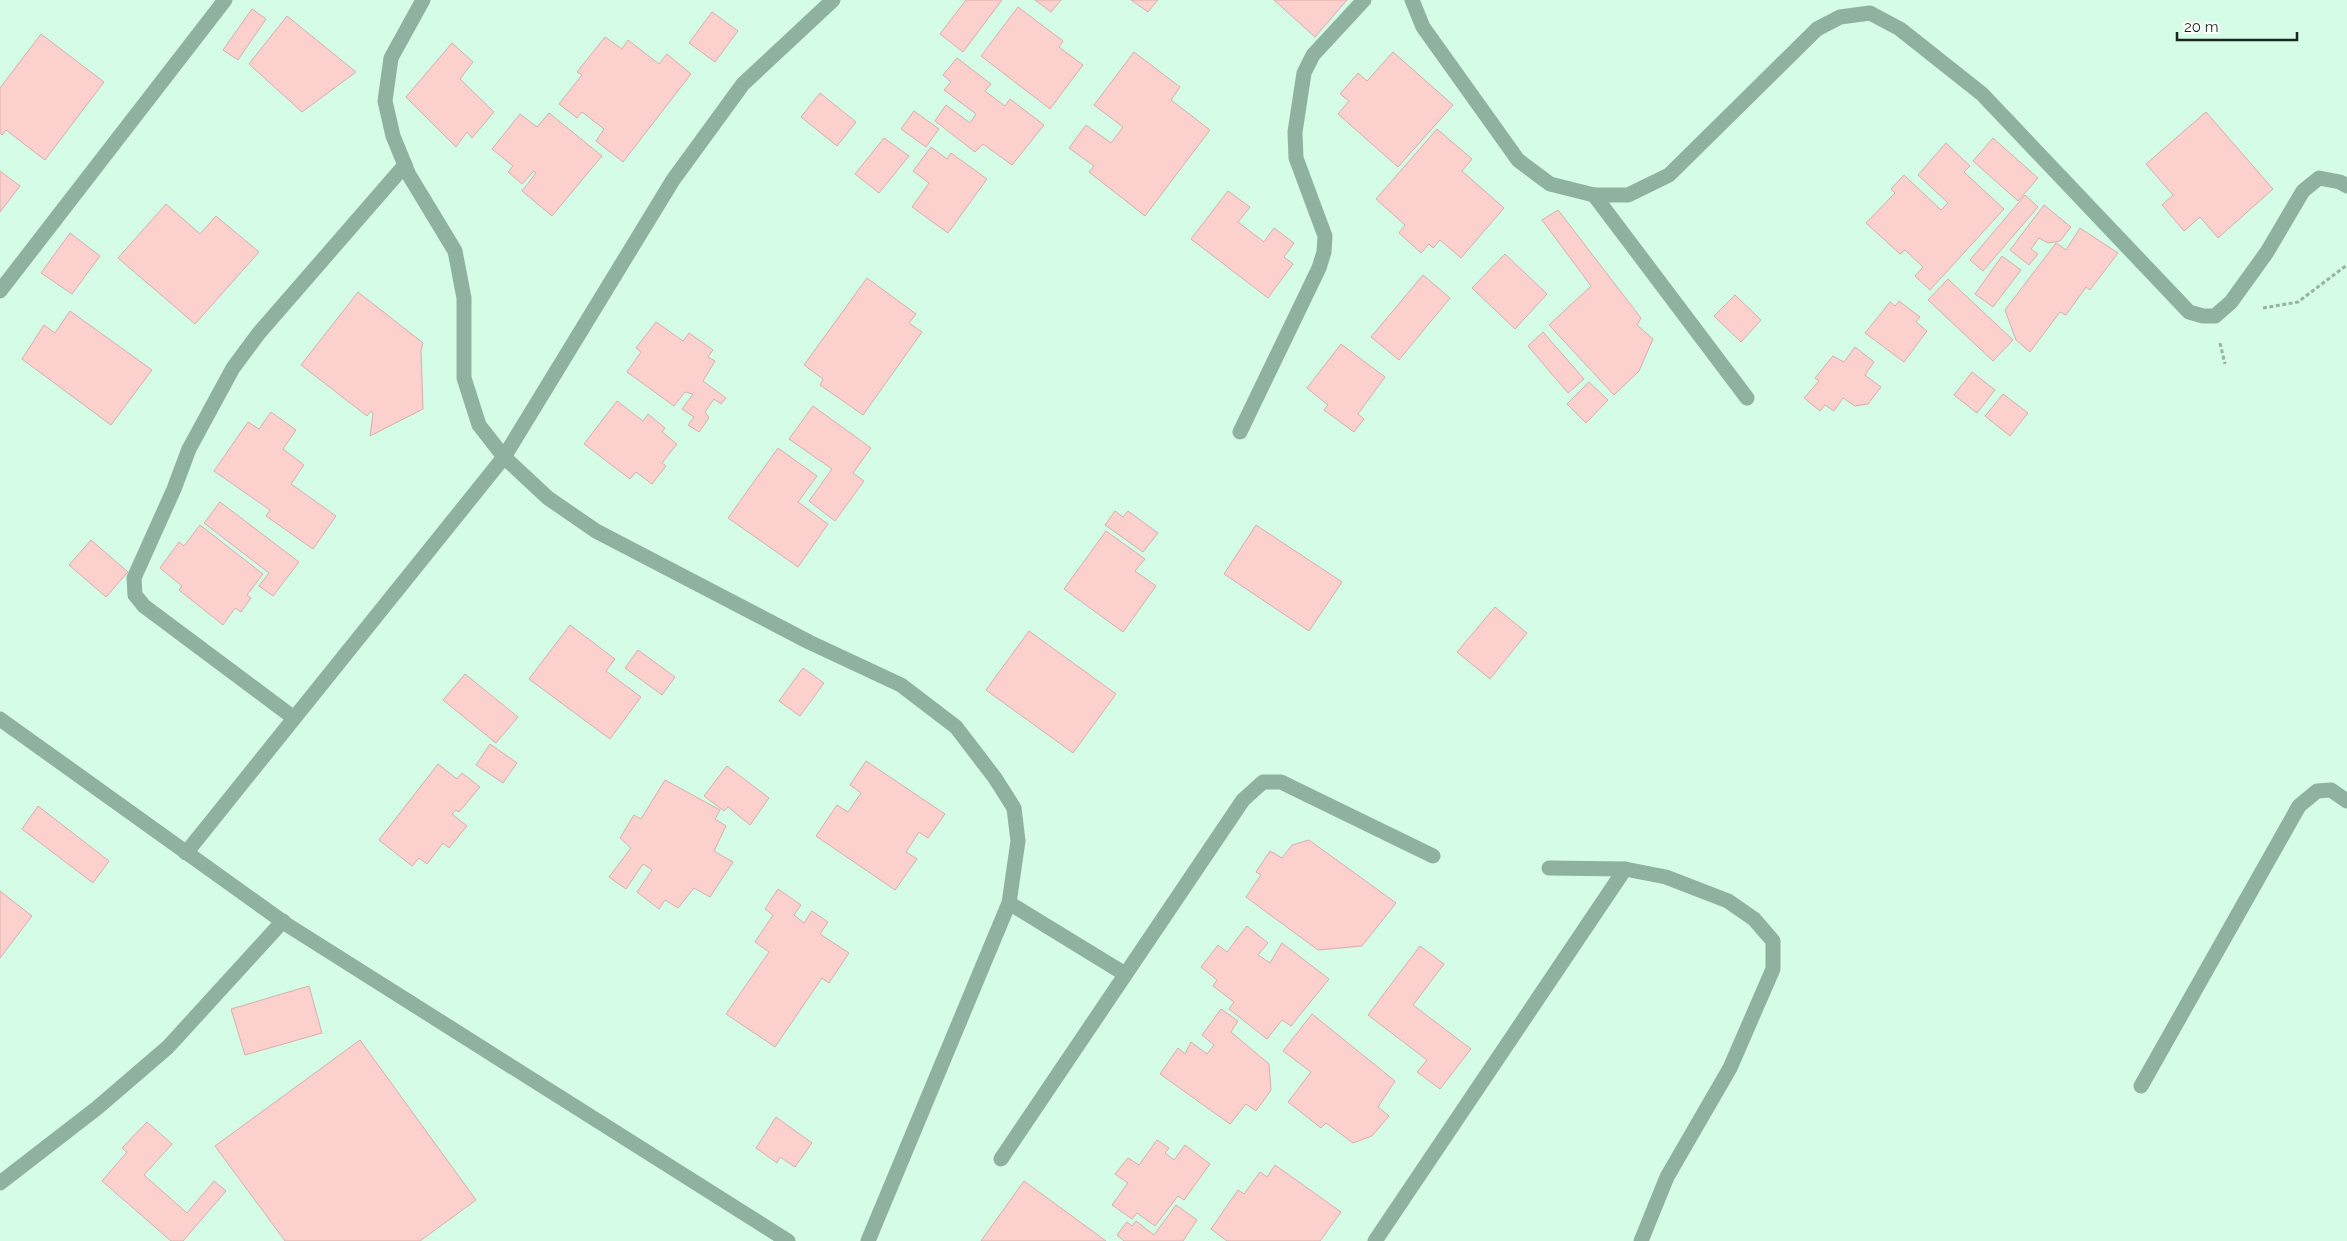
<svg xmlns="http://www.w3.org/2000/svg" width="2347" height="1241" font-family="Raleway,sans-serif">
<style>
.building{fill:#fcd0cd;stroke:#d8aeab}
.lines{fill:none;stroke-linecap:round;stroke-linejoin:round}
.path{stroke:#94b3a3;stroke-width:3;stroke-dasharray:4 2.5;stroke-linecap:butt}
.minor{stroke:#8fb2a0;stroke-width:15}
</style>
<rect width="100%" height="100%" fill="#d4fce7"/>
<g class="building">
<polygon points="966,0 1002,0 963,52 940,34"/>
<polygon points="1035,0 1061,0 1051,12"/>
<polygon points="1131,0 1158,0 1148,12"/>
<polygon points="1274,0 1347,0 1315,37"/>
<polygon points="1018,7 1063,41 1059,47 1083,65 1050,109 981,56"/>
<polygon points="252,9 266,19 238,60 223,50"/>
<polygon points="712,12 738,31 715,62 689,43"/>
<polygon points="287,16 356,72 302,112 249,64"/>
<polygon points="41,34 104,82 45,160 6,130 2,135 0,133 0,88"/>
<polygon points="605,37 622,49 628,40 659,64 667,54 691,74 623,162 596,141 604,129 582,112 577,118 559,104 582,75 577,72"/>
<polygon points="452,43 473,62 460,79 494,112 472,138 467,132 456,147 406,97"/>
<polygon points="1134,52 1180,87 1171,100 1210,130 1145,216 1089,172 1094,166 1069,148 1086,125 1111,143 1123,127 1094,105"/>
<polygon points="1393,52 1453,105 1398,167 1338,114 1349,101 1340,94 1358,73 1367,81"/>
<polygon points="957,58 991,84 985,91 1005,106 1010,99 1044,125 1012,165 983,144 975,152 935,121 946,105 970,123 976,114 944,90 951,82 943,75"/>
<polygon points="820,93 856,122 837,146 801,117"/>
<polygon points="914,111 939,129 926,147 901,129"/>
<polygon points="2206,112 2273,189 2218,238 2200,217 2184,231 2162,205 2173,195 2146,164"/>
<polygon points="549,113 602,156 552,216 522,191 536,173 534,171 522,184 508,172 513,166 492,149 520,114 537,127"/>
<polygon points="1437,129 1472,159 1462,171 1504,208 1461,258 1440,240 1433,248 1429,244 1421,253 1399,233 1405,225 1376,199"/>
<polygon points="884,138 909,156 879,193 855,174"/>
<polygon points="1993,138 2038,178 2018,201 1973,161"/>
<polygon points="1946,143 1970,166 1964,172 2004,209 1930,290 1915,276 1923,267 1905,250 1900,254 1866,223 1895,193 1891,189 1904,175 1941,210 1948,203 1918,175"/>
<polygon points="931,147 947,159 951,153 987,179 948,233 912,207 929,183 913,171"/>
<polygon points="0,171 20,186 0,212"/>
<polygon points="1228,191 1250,207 1238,222 1264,242 1274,228 1294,243 1284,257 1293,264 1268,298 1191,239"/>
<polygon points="2025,195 2038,207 1983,271 1970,260"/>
<polygon points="166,204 200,234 216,216 259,252 195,324 118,258"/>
<polygon points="2044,205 2071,227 2060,241 2048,243 2039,238 2031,249 2038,254 2029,265 2010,250"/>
<polygon points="1558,210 1641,318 1637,325 1653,339 1639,371 1614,395 1549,325 1591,286 1542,220"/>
<polygon points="2080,228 2118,253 2090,290 2086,287 2066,315 2060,312 2030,352 2016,340 2005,310 2056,243 2066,250"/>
<polygon points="70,233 100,256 72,294 41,273"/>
<polygon points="1505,254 1547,294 1515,329 1472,288"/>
<polygon points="2002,256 2021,270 1993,307 1975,294"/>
<polygon points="1423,275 1450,298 1399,360 1371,337"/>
<polygon points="867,278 916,314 909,323 922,332 863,415 820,385 823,379 804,365"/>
<polygon points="1948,279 2013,340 1993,361 1928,300"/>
<polygon points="358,292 423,343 421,350 423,409 370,436 373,414 371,411 367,416 301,365"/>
<polygon points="1735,295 1761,320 1741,342 1714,316"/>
<polygon points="1899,301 1920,317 1916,322 1927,331 1904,362 1865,333 1890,302 1895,306"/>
<polygon points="70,311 152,370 111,425 22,359 44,325 55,333"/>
<polygon points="656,322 683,341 689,333 713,350 708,357 715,361 703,381 726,398 721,404 714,399 705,412 709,418 699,432 688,425 694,417 682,409 693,394 685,392 674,406 627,372 641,352 636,348"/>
<polygon points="1543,332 1584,379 1568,393 1528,346"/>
<polygon points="1341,344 1385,377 1358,414 1364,419 1354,432 1324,410 1328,405 1307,388"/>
<polygon points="1855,347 1874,362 1865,375 1881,387 1868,404 1855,406 1843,398 1834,411 1825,405 1820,411 1804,398 1819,381 1815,378 1833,356 1844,362"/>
<polygon points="1972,372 1995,390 1977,413 1954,395"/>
<polygon points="1589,382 1608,400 1586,423 1567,404"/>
<polygon points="2003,394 2028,413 2010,436 1985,416"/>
<polygon points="617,401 643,421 648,414 665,428 662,432 677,444 662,463 666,466 652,484 636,472 630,479 584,444"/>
<polygon points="813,406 871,448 853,473 864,481 835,521 809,501 832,469 789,439"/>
<polygon points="271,412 296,430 283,449 304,465 291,484 336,516 313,549 266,516 270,510 214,471 248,422 259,429"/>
<polygon points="778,448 817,476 798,502 828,524 798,567 728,518"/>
<polygon points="220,502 299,562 273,596 259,586 269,573 204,523"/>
<polygon points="1115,511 1123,517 1128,511 1158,533 1143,552 1105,525"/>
<polygon points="200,525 263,574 247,595 251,598 241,612 235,608 223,625 179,590 182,586 160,568 179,542 184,546"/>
<polygon points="1256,525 1342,582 1309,631 1224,574"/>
<polygon points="1106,531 1145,559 1135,571 1156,586 1123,632 1064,589"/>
<polygon points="91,540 128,572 106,597 69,565"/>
<polygon points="1495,607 1527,633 1490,679 1457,652"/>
<polygon points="570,625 615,659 606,671 641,697 610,739 529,679"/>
<polygon points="1029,631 1116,694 1073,753 986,690"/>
<polygon points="638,650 675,677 662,695 625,668"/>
<polygon points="803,668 824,683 800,716 779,701"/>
<polygon points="465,674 518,717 496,743 443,700"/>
<polygon points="490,744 517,763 503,783 476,765"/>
<polygon points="866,761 945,814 928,838 919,832 906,852 917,859 895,890 816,836 837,805 848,812 861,793 850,785"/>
<polygon points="438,764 457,779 462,773 480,787 459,812 456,810 452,814 467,826 449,848 443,843 427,864 419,858 412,866 379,840"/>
<polygon points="727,766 769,798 750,825 728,807 724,811 704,796"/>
<polygon points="665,780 720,810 715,819 726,826 714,851 733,862 710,897 694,888 678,908 665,900 659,909 637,892 652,870 643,864 626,889 609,877 631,848 620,838 634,815 641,819"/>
<polygon points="38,806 109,861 93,883 22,829"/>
<polygon points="1309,840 1396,903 1362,946 1318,950 1246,897 1261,875 1256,872 1270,851 1282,858 1292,845"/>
<polygon points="778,889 801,905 794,915 804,923 812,911 828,922 820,934 849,953 829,983 822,978 775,1047 726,1014 769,952 755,942 773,915 765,909"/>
<polygon points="0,891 32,916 0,958"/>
<polygon points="1247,926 1268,943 1258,955 1270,963 1282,943 1329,979 1291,1026 1282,1020 1267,1039 1229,1009 1234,1002 1213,986 1217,980 1201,967 1218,945 1227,952"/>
<polygon points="1420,946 1444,964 1413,1005 1471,1049 1440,1089 1417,1072 1427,1060 1368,1015"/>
<polygon points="309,986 322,1033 245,1055 231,1009"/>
<polygon points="1221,1009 1238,1021 1231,1032 1269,1064 1271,1090 1256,1111 1246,1104 1230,1124 1160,1074 1178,1048 1185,1054 1191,1042 1207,1054 1214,1045 1202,1035"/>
<polygon points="1312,1014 1395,1081 1378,1107 1389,1116 1372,1136 1353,1143 1326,1123 1321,1128 1288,1102 1311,1072 1283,1051"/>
<polygon points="360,1040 476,1200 420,1241 285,1241 215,1146"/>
<polygon points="776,1117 812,1143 795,1167 780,1157 777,1163 756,1148"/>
<polygon points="147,1122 172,1144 144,1175 187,1213 214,1181 226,1191 183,1241 171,1241 102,1181 127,1152 122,1148"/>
<polygon points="1157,1140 1169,1148 1165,1153 1174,1160 1185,1145 1210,1164 1184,1200 1178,1196 1155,1226 1137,1213 1132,1219 1112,1205 1128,1183 1115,1174 1128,1158 1139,1165"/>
<polygon points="1275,1165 1341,1212 1320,1241 1227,1241 1211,1229 1238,1190 1244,1194 1260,1172 1267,1177"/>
<polygon points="1024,1181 1106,1241 981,1241"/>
<polygon points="1176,1205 1197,1220 1183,1241 1124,1241 1117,1235 1127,1222 1132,1226 1136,1221 1154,1235"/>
</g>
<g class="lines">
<g class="path">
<polyline points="2263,308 2298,302 2347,265"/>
<polyline points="2220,343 2225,364"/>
</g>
<g class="minor">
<polyline points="423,0 391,58 385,101 393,136 409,175 455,251 464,298 464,378 479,425 504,457 548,498 596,531 809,642 901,685 956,727 995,778 1014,808 1018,841 1009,903 868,1241"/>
<polyline points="1412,0 1423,27 1518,160 1550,184 1594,195 1628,195 1669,175 1817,29 1840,17 1870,13 1900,29 1982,94 2189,312 2203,316 2215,316 2231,302 2267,252 2303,191 2319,178 2340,182 2347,186"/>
<polyline points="1594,195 1747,398"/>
<polyline points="0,291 225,0"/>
<polyline points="1240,432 1319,268 1324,252 1325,236 1296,158 1295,132 1304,73 1313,55 1364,0"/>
<polyline points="294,718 144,606 135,595 134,578 174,489 189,449 233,368 259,333 405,165"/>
<polyline points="0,719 289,926 788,1241"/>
<polyline points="186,853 504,457 673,180 743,84 833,0"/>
<polyline points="1549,868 1625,869 1666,877 1728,901 1754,919 1773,941 1773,969 1730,1068 1667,1177 1641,1241"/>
<polyline points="1009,903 1125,974"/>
<polyline points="2141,1086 2299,806 2317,791 2331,790 2347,801"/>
<polyline points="1001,1159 1243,800 1263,782 1281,782 1433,856"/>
<polyline points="0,1183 97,1108 168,1047 283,921"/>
<polyline points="1375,1241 1625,869"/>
</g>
</g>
<path d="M2177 32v8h120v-8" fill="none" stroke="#18271f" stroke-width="2.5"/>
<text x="2184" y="32" font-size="15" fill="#18271f" stroke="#fefefe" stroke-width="4" paint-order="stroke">20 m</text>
</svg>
